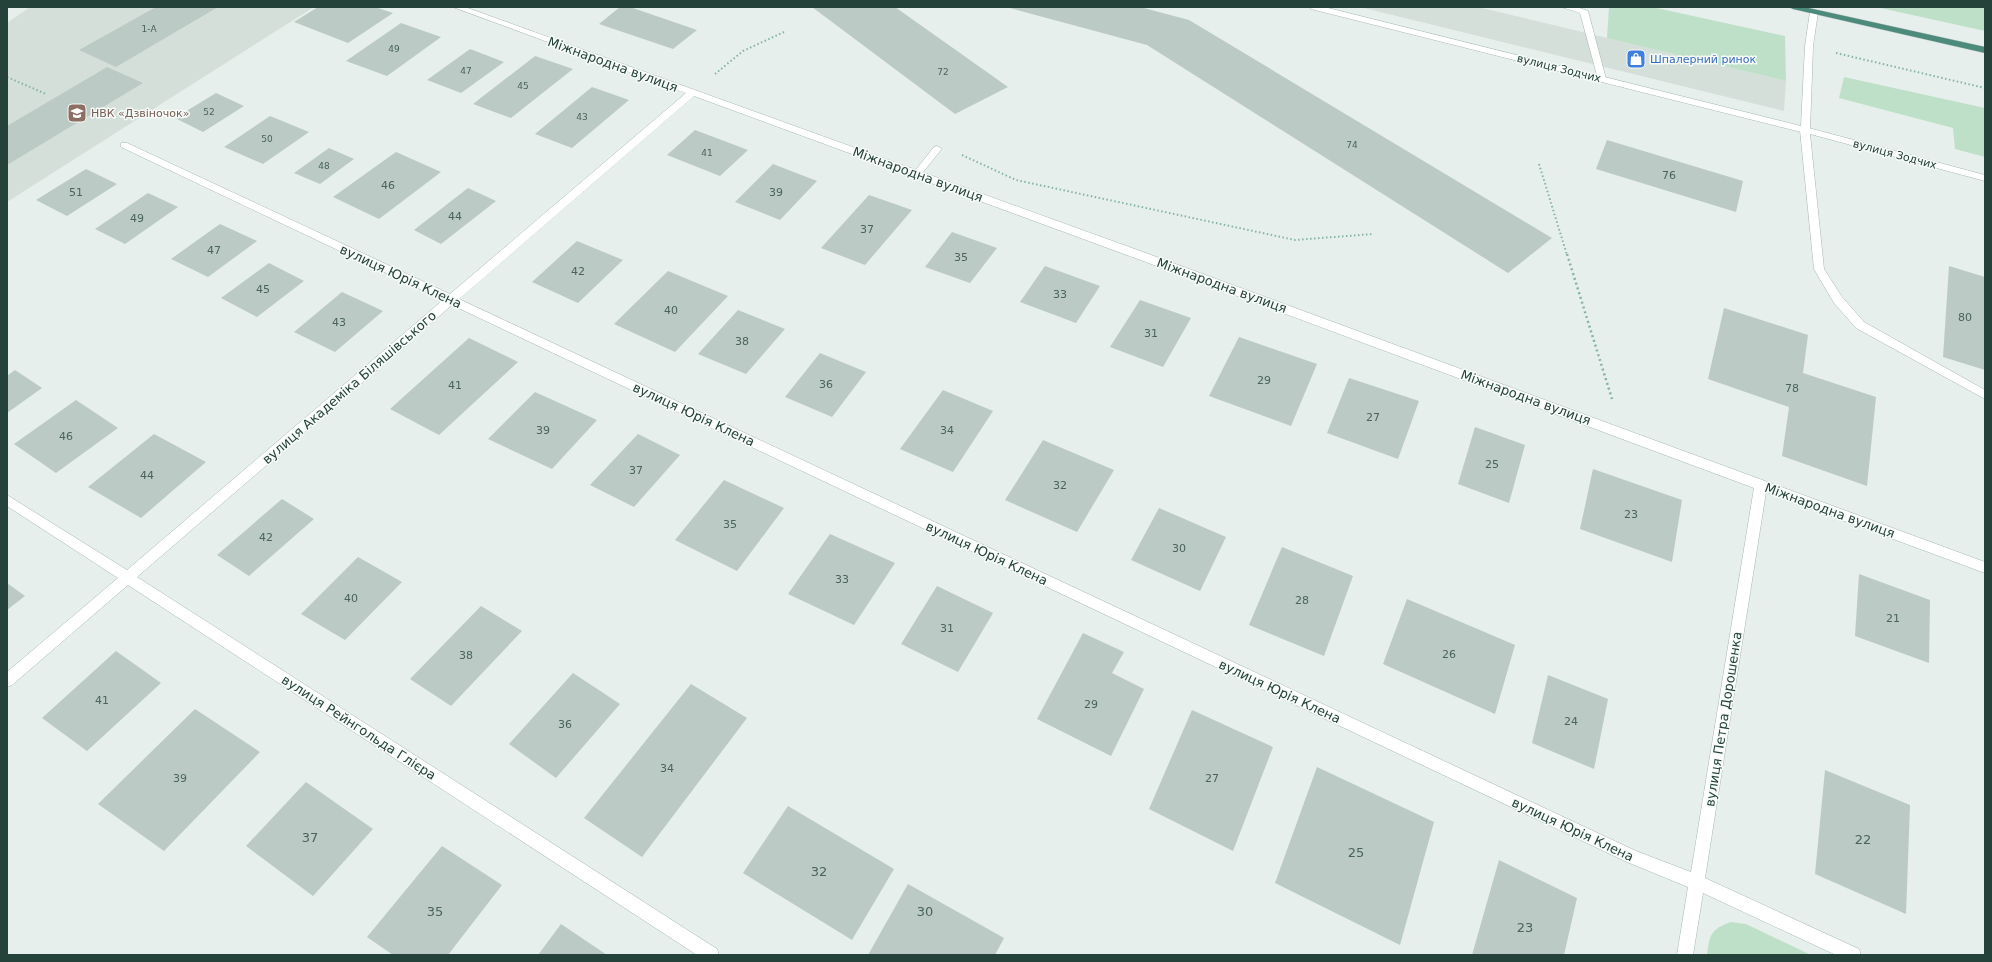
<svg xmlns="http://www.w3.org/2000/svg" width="1992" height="962" font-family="'DejaVu Sans',sans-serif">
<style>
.built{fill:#d4dfda}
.green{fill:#bfe0c8}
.building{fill:#bbcac4}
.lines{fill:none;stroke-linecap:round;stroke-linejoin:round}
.service-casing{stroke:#a8b8b2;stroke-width:1}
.minor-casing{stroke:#a8b8b2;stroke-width:1}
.trunk-casing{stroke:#c2cac8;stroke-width:1}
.path-far1{stroke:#86b3a5;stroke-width:2;stroke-dasharray:1.5 2.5;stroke-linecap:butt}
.path{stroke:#86b3a5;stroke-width:2.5;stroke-dasharray:2 3;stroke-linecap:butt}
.service{fill:#fff;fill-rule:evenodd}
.minor{fill:#fff;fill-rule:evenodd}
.trunk{fill:#4c8a7c;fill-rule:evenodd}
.labels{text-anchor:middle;stroke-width:3;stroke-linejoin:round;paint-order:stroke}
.far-number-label{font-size:9px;fill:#4a645c}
.far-shop-label{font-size:11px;fill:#366cbe;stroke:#f7fbf9;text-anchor:start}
.far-street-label{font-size:11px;fill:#24423a;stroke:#f7fbf9}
.far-education-label{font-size:11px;fill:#785e54;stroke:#f7fbf9;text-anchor:start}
.number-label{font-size:11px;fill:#4a645c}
.street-label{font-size:13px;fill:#24423a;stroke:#f7fbf9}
.near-number-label{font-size:13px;fill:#4a645c}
</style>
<rect width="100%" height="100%" fill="#e6efeb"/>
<g class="built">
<polygon points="30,7 314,7 7,202 7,23"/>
<polygon points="1360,7 1478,7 1786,81 1784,111"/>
</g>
<g class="green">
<polygon points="1609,7 1652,7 1785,36 1786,81 1607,38"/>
<polygon points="1876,7 1985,7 1985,31"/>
<polygon points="1844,77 1985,108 1985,157 1955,149 1953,128 1839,98"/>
<path d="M1731,922L1746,924L1811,955H1707C1709,935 1711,929 1731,922Z"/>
</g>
<g class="building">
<polygon points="156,7 218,7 116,67 79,50"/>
<polygon points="318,7 375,7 393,13 348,43 294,22"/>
<polygon points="620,7 630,7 697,30 673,49 599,24"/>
<polygon points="812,7 895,7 1008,87 955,114"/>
<polygon points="1006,7 1140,7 1189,20 1552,238 1508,273 1147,45"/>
<polygon points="401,23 441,37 387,76 346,61"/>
<polygon points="470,49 504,62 461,93 427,80"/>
<polygon points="535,56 573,69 511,118 473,104"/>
<polygon points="107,67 143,83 7,165 7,126"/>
<polygon points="592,87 629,100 572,148 535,134"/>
<polygon points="216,93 244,106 203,132 175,118"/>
<polygon points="270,116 309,132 263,164 224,147"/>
<polygon points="695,130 748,150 720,176 667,155"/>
<polygon points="1607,140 1743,181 1736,212 1596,169"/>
<polygon points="329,148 354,159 320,184 294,173"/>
<polygon points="396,152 441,172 379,219 333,197"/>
<polygon points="773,164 817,181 780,220 735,202"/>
<polygon points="86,169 117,184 67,216 36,200"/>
<polygon points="468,188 496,201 441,244 414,230"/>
<polygon points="148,193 178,207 125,244 95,229"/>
<polygon points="869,195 912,210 865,265 821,248"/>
<polygon points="220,224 257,241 208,277 171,259"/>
<polygon points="952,232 997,248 970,283 925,267"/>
<polygon points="577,241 623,260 578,303 532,282"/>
<polygon points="269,263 304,281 257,317 221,298"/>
<polygon points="1045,266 1100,286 1076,323 1020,302"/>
<polygon points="1949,266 1985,277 1985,370 1943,357"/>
<polygon points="668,271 728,296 675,352 614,324"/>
<polygon points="342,292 383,311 335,352 294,332"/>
<polygon points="1140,300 1191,318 1163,367 1110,347"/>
<polygon points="1724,308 1808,335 1803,373 1876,397 1867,486 1782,456 1789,407 1708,379"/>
<polygon points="738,310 785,329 746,374 698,354"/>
<polygon points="1239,337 1317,364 1291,426 1209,396"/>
<polygon points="469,338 518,362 439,435 390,409"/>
<polygon points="820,353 866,372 832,417 785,397"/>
<polygon points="15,370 42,388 7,413 7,376"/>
<polygon points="1349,378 1419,401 1398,459 1327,433"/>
<polygon points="943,390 993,411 953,472 900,449"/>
<polygon points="535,392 597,420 552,469 488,439"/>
<polygon points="76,400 118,428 56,473 14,444"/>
<polygon points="1475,427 1525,445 1509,503 1458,484"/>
<polygon points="154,434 206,462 141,518 88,487"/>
<polygon points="638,434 680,455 634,507 590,485"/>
<polygon points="1043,440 1114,470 1077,532 1005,500"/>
<polygon points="1593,469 1682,500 1672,562 1580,529"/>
<polygon points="724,480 784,508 737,571 675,540"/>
<polygon points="282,499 314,519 249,576 217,555"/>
<polygon points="1159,508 1226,537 1200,591 1131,560"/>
<polygon points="830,534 895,563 854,625 788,594"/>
<polygon points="1282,547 1353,576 1324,656 1249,625"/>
<polygon points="358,557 402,582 345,640 301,614"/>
<polygon points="1859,574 1930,600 1929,663 1855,636"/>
<polygon points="7,583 25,596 7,610"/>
<polygon points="937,586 993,613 958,672 901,644"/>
<polygon points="1407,599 1515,645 1495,714 1383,664"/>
<polygon points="481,606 522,631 451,706 410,679"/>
<polygon points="1083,633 1124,652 1112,673 1144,689 1111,756 1037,719"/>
<polygon points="116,651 161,683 87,751 42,718"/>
<polygon points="573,673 620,704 556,778 509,744"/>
<polygon points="1548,675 1608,699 1594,769 1532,743"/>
<polygon points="691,684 747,718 642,857 584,818"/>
<polygon points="195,709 260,752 164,851 98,804"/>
<polygon points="1192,710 1273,747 1233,851 1149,809"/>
<polygon points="1317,767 1434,822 1400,945 1275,883"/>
<polygon points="1825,770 1910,805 1906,914 1815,874"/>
<polygon points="306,782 373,829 313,896 246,846"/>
<polygon points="788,806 894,869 852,940 743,873"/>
<polygon points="442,846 502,885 448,955 393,955 367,937"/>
<polygon points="1499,860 1577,898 1564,955 1472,955"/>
<polygon points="908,884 1004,938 995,955 868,955"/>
<polygon points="561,924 607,955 538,955"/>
</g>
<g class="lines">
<defs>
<g id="service">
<polygon points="1561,7 1577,7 1588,11 1606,79 1605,81 1602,82 1598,79 1580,13"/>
<polygon points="1805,127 1985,175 1985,181 1810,134 1824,269 1842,297 1864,322 1985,390 1985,399 1856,328 1834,303 1814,269 1800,130"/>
<polygon points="937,146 942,149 940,151 920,176 914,176 912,174 914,172 934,147"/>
</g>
<g id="minor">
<path d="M453,7H465L1143,252L1985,562V573L1766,492L1705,878L1859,949L1861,955H1836L1703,893L1693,955H1677L1688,887L1627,862L452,305L137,577L717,949L719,955H697L128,585L12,685L7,687V672L118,578L7,506V495L127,570L443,300L121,147V143H127L450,294L686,93ZM694,96L1135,258L1754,488L1691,872L1636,851L459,299Z"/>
<polygon points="1310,7 1324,7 1801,126 1805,46 1810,12 1814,9 1818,12 1813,46 1810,130 1805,133 1311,9"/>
</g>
<polygon id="trunk" points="1789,7 1804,7 1985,47 1985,53 1793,9"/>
</defs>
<use href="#service" class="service-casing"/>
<use href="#minor" class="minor-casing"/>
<use href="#trunk" class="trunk-casing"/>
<g class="path-far1">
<polyline points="1836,53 1985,88"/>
<polyline points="715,74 743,51 784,32"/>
<polyline points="7,77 46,94"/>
<polyline points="962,155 1016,180 1295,240 1373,234"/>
<polyline points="1539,164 1567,255"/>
</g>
<polyline class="path" points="1567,254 1612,399"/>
<use href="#service" class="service"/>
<use href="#minor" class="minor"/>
<use href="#trunk" class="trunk"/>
</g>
<defs>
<symbol id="shop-square" viewBox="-11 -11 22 22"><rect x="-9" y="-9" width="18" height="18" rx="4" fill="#3f7fe0" stroke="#f7fbf9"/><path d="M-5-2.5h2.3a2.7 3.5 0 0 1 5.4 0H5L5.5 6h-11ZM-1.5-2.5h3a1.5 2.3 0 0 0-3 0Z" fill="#fff"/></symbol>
<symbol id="school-square" viewBox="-11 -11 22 22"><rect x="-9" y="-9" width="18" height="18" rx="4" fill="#8d6e63" stroke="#f7fbf9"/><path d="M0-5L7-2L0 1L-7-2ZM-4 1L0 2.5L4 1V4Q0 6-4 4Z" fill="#fff"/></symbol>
</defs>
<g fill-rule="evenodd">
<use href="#shop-square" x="1625" y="48" width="22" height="22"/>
<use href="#school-square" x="66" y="102" width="22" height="22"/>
</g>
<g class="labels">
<g class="far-number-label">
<text x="149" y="32">1-А</text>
<text x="394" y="52">49</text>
<text x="466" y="74">47</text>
<text x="943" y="75">72</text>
<text x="523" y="89">45</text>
<text x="209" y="115">52</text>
<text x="582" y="120">43</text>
<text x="267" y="142">50</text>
<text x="1352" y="148">74</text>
<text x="707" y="156">41</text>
<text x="324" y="169">48</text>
</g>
<g class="far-shop-label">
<text x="1650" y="63">Шпалерний ринок</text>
</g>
<g class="far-street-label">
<text transform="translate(1559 68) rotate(14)" y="4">вулиця Зодчих</text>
<text transform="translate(1895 154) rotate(15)" y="4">вулиця Зодчих</text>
</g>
<g class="far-education-label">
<text x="91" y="117">НВК «Дзвіночок»</text>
</g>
<g class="number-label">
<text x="1669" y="179">76</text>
<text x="388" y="189">46</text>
<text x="76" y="196">51</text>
<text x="776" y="196">39</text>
<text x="455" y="220">44</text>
<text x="137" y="222">49</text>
<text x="867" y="233">37</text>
<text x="214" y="254">47</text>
<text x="961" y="261">35</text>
<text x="578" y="275">42</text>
<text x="263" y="293">45</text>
<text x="1060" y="298">33</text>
<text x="671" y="314">40</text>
<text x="1965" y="321">80</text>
<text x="339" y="326">43</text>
<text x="1151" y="337">31</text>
<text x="742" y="345">38</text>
<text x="1264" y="384">29</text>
<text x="826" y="388">36</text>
<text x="455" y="389">41</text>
<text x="1792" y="392">78</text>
<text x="1373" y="421">27</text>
<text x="543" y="434">39</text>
<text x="947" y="434">34</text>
<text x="66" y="440">46</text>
<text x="1492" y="468">25</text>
<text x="636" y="474">37</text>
<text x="147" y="479">44</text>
<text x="1060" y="489">32</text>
<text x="1631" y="518">23</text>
<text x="730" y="528">35</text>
<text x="266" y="541">42</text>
<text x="1179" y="552">30</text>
<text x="842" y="583">33</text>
<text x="351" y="602">40</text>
<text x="1302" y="604">28</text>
<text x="1893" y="622">21</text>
<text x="947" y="632">31</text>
<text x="1449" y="658">26</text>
<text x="466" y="659">38</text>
<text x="102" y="704">41</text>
<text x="1091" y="708">29</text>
<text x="1571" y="725">24</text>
<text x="565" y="728">36</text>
<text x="667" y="772">34</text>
<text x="180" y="782">39</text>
<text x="1212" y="782">27</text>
</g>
<g class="street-label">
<text transform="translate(613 64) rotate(20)" y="5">Міжнародна вулиця</text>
<text transform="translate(918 174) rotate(20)" y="5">Міжнародна вулиця</text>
<text transform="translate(401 276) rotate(25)" y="5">вулиця Юрія Клена</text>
<text transform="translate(1222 285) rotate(20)" y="5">Міжнародна вулиця</text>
<text transform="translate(349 387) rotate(-41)" y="5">вулиця Академіка Біляшівського</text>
<text transform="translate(1526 397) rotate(20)" y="5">Міжнародна вулиця</text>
<text transform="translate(694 414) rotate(25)" y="5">вулиця Юрія Клена</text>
<text transform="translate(1830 510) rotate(20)" y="5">Міжнародна вулиця</text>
<text transform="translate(987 553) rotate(25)" y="5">вулиця Юрія Клена</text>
<text transform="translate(1280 691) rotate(25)" y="5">вулиця Юрія Клена</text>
<text transform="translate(1723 719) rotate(-81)" y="5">вулиця Петра Дорошенка</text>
<text transform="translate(359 727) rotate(33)" y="5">вулиця Рейнгольда Глієра</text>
<text transform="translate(1573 829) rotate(25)" y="5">вулиця Юрія Клена</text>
</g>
<g class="near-number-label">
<text x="310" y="842">37</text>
<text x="1863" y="844">22</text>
<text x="1356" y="857">25</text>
<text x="819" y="876">32</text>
<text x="435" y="916">35</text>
<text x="925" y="916">30</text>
<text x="1525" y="932">23</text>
</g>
</g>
<rect width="1992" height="962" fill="none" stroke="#24423a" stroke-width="16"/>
</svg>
